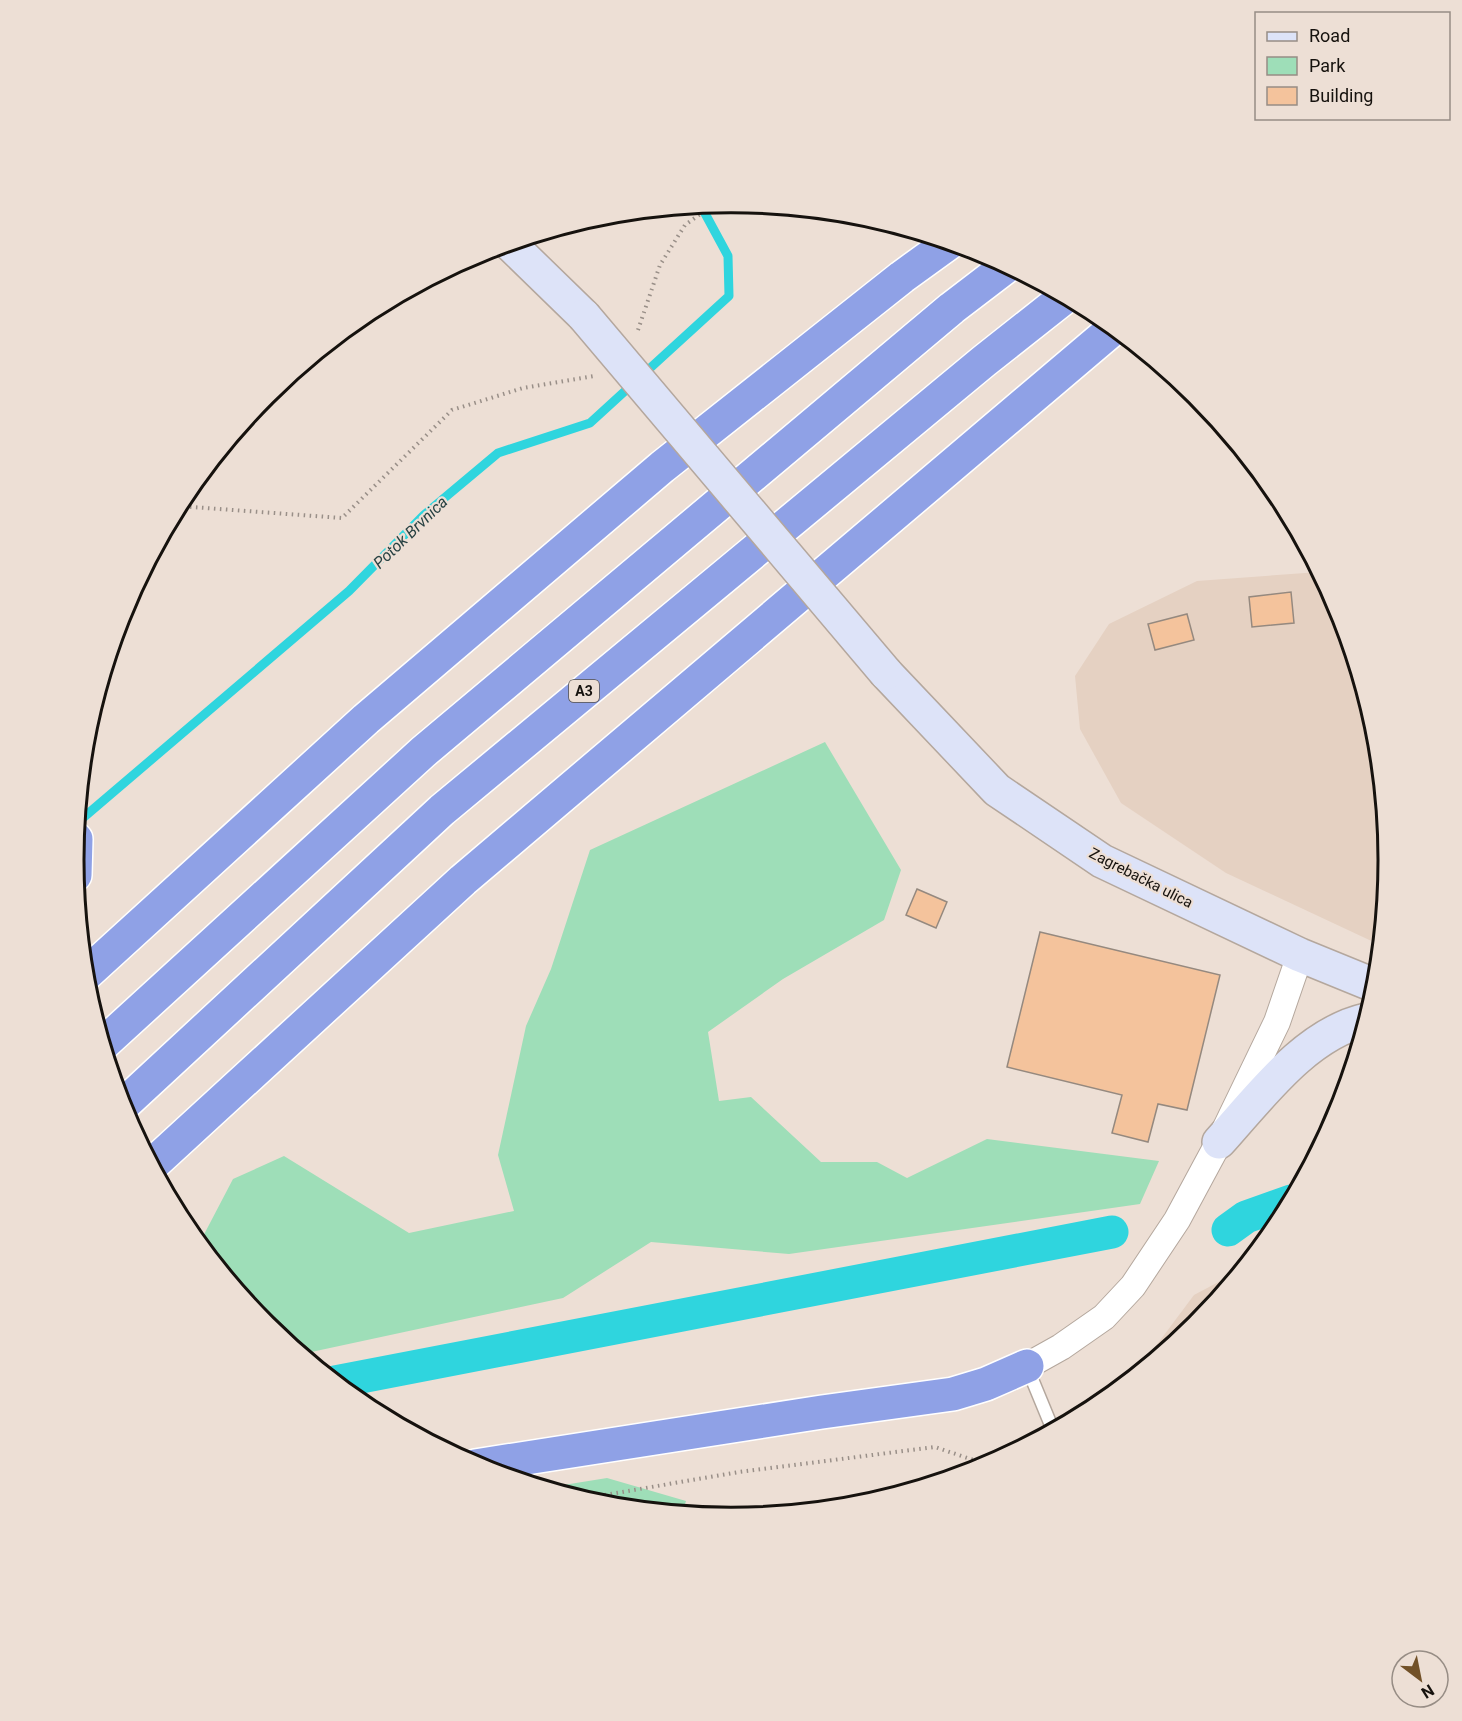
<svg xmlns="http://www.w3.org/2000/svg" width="1462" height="1721" font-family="Roboto,sans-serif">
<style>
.built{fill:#e5d1c2}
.green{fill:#9edeb8}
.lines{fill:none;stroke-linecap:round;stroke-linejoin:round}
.stream{stroke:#2fd5de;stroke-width:9}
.canal{stroke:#2fd5de;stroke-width:33}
.building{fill:#f4c39c;stroke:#95897f;stroke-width:1.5}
.lane-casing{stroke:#b4a79d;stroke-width:15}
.street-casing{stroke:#b4a79d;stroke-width:28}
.secondary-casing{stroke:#b4a79d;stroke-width:36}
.highway-casing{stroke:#fff;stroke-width:36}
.path{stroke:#998f88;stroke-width:4;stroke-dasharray:1.5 4.5;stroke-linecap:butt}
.lane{stroke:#fff;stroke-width:12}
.street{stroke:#fff;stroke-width:26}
.secondary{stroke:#dde3f8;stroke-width:33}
.highway{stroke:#8fa1e6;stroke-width:33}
.secondary-bridge-casing{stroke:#b4a79d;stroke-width:36;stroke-linecap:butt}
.secondary-bridge{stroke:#dde3f8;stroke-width:33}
.labels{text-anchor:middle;stroke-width:4.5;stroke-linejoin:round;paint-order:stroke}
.shield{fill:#eddfd5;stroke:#56504a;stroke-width:1.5}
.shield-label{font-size:14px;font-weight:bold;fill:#16120e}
.street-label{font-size:15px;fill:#16120e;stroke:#eddfd5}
.water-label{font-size:16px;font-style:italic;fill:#274142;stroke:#eddfd5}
.rim{fill:none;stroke:#16120e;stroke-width:3}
</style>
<rect width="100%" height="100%" fill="#eddfd5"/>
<g class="built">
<polygon points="1319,572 1339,609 1376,733 1388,861 1380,945 1226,873 1121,803 1080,729 1075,676 1109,624 1197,581"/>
<polygon points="1243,1269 1196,1326 1132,1378 1194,1295"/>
</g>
<g class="green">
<polygon points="825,742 901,870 884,920 783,979 708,1032 719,1101 751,1097 821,1162 877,1162 907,1178 987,1139 1159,1161 1140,1204 789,1254 651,1242 563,1298 302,1354 266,1325 199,1244 233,1179 284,1156 409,1233 514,1211 498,1155 526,1026 551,969 590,850"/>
<polygon points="607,1478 686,1501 682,1513 602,1505 545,1488"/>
</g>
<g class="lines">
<polyline class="stream" points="77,823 349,591 424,515 498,453 590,423 729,296 728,256 701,206"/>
<g class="canal">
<polyline points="1228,1230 1246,1217 1291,1201"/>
<polyline points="335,1382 1112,1232"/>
</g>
</g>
<g class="building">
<polygon points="1291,592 1294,623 1252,627 1249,597"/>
<polygon points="1187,614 1194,640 1155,650 1148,624"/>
<polygon points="917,889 947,902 936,928 906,915"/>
<polygon points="1040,932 1220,975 1187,1110 1158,1104 1148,1142 1112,1133 1122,1095 1007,1067"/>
</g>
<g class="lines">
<defs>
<polyline id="lane" points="1027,1367 1053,1430"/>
<polyline id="street" points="1027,1366 1061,1347 1104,1317 1133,1286 1177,1220 1219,1142 1277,1022 1300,955"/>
<g id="secondary">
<polyline points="510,244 584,316"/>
<polyline points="886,673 997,790 1102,861 1300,955 1376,986"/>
<path d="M1219,1142C1259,1098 1305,1034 1366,1020"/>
</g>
<g id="highway">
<polyline points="75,875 76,839"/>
<polyline points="85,975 366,719 662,467 902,277 949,243"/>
<polyline points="103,1044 423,752 952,308 1007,266"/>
<polyline points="122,1106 442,810 984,361 1065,297"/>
<polyline points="152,1165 463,880 1114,328"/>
<polyline points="475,1466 822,1412 953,1394 986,1384 1027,1366"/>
</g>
</defs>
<use href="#lane" class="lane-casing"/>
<use href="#street" class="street-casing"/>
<use href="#secondary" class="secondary-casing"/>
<use href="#highway" class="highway-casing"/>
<g class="path">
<polyline points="638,330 660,265 685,225 713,205"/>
<polyline points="178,506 342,518 452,410 523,388 594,376"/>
<polyline points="581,1499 739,1472 935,1447 988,1465"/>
</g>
<use href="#lane" class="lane"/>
<use href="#street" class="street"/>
<use href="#secondary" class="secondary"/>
<use href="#highway" class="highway"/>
<defs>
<polyline id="secondary-bridge" points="584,316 886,673"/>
</defs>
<use href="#secondary-bridge" class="secondary-bridge-casing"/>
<use href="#secondary-bridge" class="secondary-bridge"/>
</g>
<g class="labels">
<rect class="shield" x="569" y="680" width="30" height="22" rx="4.5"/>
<g class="shield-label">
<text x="584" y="696">A3</text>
</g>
<g class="street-label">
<text transform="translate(1141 878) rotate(27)" y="5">Zagrebačka ulica</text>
</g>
<g class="water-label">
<text transform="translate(410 532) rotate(-44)" y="6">Potok Brvnica</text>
</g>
</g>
<path d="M0 0H1462V1721H0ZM84 860a647 647 0 1 1 1294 0a647 647 0 1 1-1294 0Z" fill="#eddfd5" fill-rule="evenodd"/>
<path class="rim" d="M84 860a647 647 0 1 1 1294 0a647 647 0 1 1-1294 0Z"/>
<rect x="1255" y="12" width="195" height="108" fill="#eddfd5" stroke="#978d85" stroke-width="1.5"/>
<rect x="1267" y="32" width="30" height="9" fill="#dde3f8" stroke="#978d85" stroke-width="1.5"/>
<text x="1309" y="42" font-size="18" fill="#16120e">Road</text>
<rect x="1267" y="57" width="30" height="18" fill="#9edeb8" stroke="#978d85" stroke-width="1.5"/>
<text x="1309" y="72" font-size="18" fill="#16120e">Park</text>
<rect x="1267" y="87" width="30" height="18" fill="#f4c39c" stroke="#978d85" stroke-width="1.5"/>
<text x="1309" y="102" font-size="18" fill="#16120e">Building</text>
<g transform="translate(1420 1679) rotate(148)"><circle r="28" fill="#eddfd5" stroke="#978d85" stroke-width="1.5"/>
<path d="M0-4.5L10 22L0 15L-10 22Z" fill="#725128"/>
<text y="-9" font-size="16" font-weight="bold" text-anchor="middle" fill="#16120e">N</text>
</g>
</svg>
